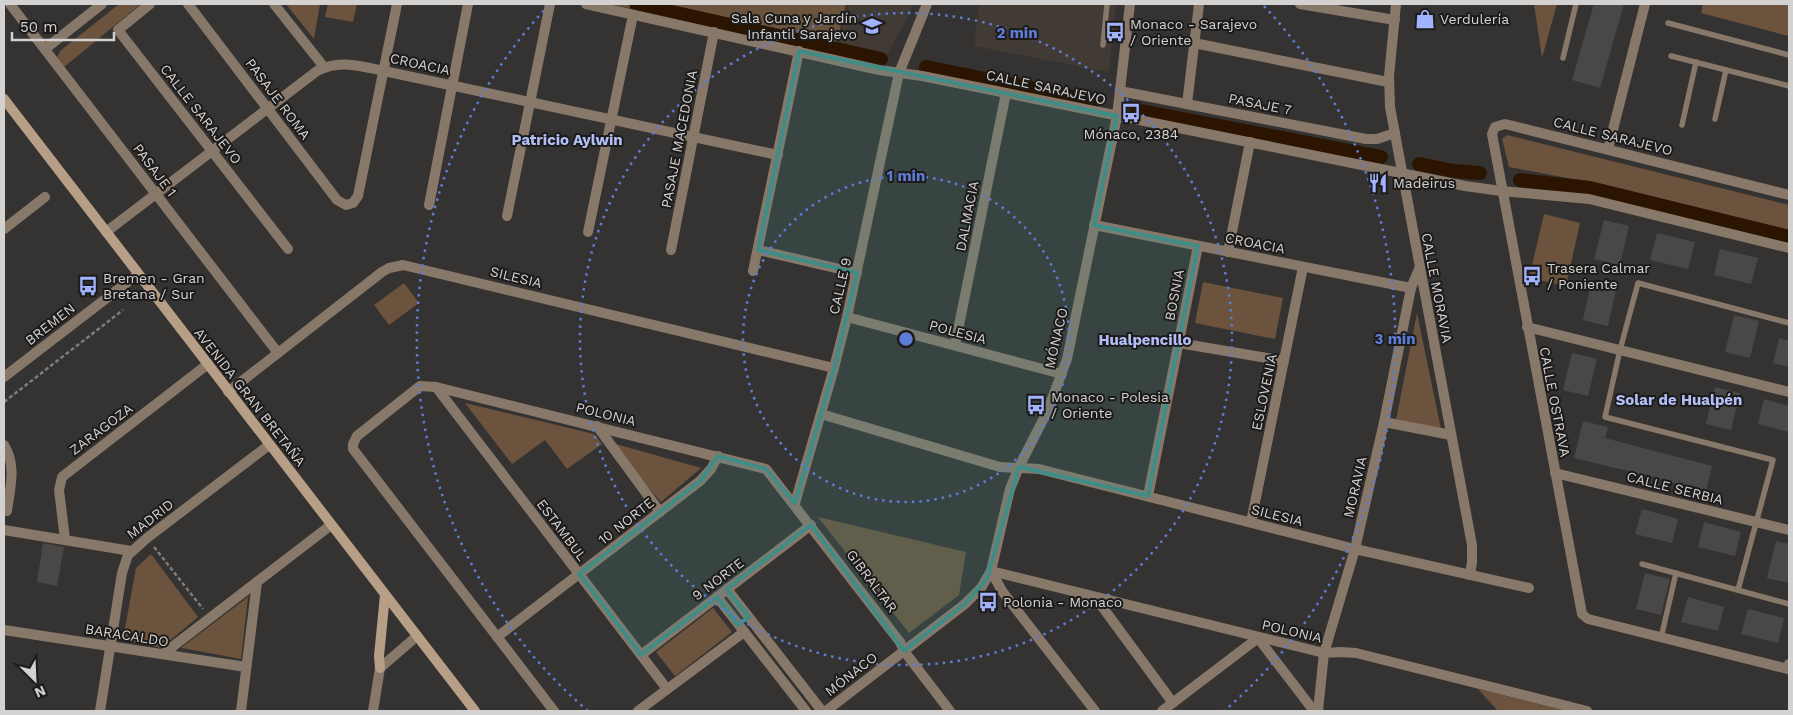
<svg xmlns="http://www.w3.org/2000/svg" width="1793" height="715" font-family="'Work Sans',sans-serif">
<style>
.built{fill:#423b35}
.green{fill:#6b533e}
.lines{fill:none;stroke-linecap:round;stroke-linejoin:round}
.canal{stroke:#2b1500;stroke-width:14}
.building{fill:#4a4846}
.path{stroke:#7e7c7a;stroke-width:2.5;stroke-dasharray:4 2.5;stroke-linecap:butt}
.service{stroke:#88786a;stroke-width:5.5}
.minor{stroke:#88786a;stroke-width:10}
.tertiary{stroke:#88786a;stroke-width:10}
.secondary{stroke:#b79e87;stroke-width:10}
.marked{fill:#408d87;fill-opacity:0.2;stroke:#408d87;stroke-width:4;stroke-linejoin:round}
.ring{fill:none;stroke:#5d7cd6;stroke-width:2.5;stroke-dasharray:2.5 5}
.labels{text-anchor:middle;stroke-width:4;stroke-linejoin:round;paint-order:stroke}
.poi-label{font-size:14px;fill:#d4d2d1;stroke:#1c1b1a;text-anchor:start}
.street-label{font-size:14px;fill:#d4d2d1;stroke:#1c1b1a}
.neighbourhood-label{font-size:15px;font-weight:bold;fill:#b1bff6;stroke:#1c1b1a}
.centre{fill:#5d7cd6;stroke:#1c1b1a;stroke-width:2.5}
.ring-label{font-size:15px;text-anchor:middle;font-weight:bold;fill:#5d7cd6;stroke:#1c1b1a;stroke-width:4;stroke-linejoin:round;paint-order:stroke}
</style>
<rect width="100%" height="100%" fill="#353331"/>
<g class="built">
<polygon points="848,4 914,4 885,59 838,47"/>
<polygon points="979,4 1116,4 1109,72 974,46"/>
</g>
<g class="green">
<polygon points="119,4 141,4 64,67 57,58 60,51"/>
<polygon points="286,4 320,4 314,39"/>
<polygon points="328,4 357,4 353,22 325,17"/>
<polygon points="610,4 846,4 835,50"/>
<polygon points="1534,4 1557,4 1542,58"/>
<polygon points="1703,4 1789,4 1789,36 1701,13"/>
<polygon points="1507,135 1789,205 1789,230 1593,183 1509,167 1502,139"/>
<polygon points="1544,214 1580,223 1566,286 1529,278"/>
<polygon points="1203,282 1283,298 1275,339 1195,323"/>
<polygon points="404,283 419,303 389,325 374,305"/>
<polygon points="1417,313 1441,429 1396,420"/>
<polygon points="465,403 594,434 602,444 567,469 545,440 512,464"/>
<polygon points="609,442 701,468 661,502"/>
<polygon points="818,517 966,552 959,595 909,633"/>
<polygon points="151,554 198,617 161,648 123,639 136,568"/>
<polygon points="248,597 241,659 182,648 182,647"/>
<polygon points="713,608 732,632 675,676 656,652"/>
<polygon points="1478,689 1567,711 1498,711"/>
</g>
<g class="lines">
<g class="canal">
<polyline points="636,4 881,59"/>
<polyline points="926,67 1094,101"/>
<polyline points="1136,110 1381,157"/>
<polyline points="1419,164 1454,171 1480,173"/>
<polyline points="1520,180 1590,188 1789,237"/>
</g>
</g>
<g class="building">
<polygon points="1594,4 1624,4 1600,88 1572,80"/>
<polygon points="1604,220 1629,226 1620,265 1594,259"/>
<polygon points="1657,233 1695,242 1688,269 1650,260"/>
<polygon points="1720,249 1758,258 1751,284 1714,275"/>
<polygon points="1591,283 1616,289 1608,326 1583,320"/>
<polygon points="1734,315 1759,321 1750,358 1725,352"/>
<polygon points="1779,338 1789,341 1789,367 1773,363"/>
<polygon points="1572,353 1597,359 1588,396 1563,390"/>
<polygon points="1715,387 1740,393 1731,430 1706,424"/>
<polygon points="1764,399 1789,406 1789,432 1758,424"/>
<polygon points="1583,421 1608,427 1605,438 1712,466 1706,491 1669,482 1670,481 1574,458"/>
<polygon points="1642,509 1678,519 1672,543 1635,534"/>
<polygon points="1704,522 1741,532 1735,556 1698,547"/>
<polygon points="1776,541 1789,544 1789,583 1767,578"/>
<polygon points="43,543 64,547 57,586 37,582"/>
<polygon points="1645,573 1670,579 1661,615 1636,609"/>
<polygon points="1688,597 1724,607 1718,631 1681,622"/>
<polygon points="1748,609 1784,618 1778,643 1741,634"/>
</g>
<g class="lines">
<g class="path">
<polyline points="4,402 123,310"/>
<polyline points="154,547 203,609"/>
</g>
<g class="service">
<polyline points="1668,23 1789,55"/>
<polyline points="1103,45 1107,4"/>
<polyline points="1671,56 1789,86"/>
<polyline points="1563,58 1576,4"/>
<polyline points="1715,119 1726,70"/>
<polyline points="1682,125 1696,62"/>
<polyline points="1642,564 1789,604"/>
<polyline points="1738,590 1773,460 1605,417 1620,350 1638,283 1789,323"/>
<polyline points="1661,638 1676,573"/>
</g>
<g class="minor">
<polyline points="10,4 278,353"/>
<polyline points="150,4 118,30 288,249"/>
<polyline points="188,4 337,200 346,205 353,203 358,196 397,4"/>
<polyline points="274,4 324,67"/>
<polyline points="586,4 879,70 922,76 1465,186 1501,191 1589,199 1789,248"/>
<polyline points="1300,4 1395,20"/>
<polyline points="1396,4 1389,76 1390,107 1472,545 1472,562 1470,575"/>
<polyline points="1194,43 1388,82"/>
<polyline points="45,49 102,4"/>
<polyline points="1120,91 1366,139 1377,139 1395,133"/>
<polyline points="1187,104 1199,4"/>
<polyline points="1608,149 1645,4"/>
<polyline points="429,205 468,4"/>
<polyline points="507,216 550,4"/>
<polyline points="1094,225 1411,288"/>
<polyline points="4,229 45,197"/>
<path d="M106,232L317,71C339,59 360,66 384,71L778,155"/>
<polyline points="588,232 633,15"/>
<polyline points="671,250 714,32"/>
<polyline points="758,250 857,273"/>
<polyline points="1228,252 1250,142"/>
<polyline points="753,271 799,51"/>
<polyline points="847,317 1062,374"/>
<polyline points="1527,327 1789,392"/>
<polyline points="1179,343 1284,361"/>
<polyline points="955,345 1006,93"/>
<polyline points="436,387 667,689"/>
<polyline points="228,392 382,272 389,268 403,265 834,368"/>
<polyline points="821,414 1000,467 1039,469 1355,549 1529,588"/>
<polyline points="1384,422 1451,435"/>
<polyline points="597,426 660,512"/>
<path d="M4,445C17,466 10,488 7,511"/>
<polyline points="1555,473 1789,530"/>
<polyline points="1148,496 1198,246"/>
<polyline points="795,503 834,368 847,317 899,73 927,4"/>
<polyline points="1251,522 1303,267"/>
<polyline points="4,530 131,551"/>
<polyline points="65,539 59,490 62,477 208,364"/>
<polyline points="991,571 1324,653 1341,652 1356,653 1587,711"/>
<polyline points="991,571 1002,591 1095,711"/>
<polyline points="727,589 822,711"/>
<polyline points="717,597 806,711"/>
<polyline points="1095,597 1173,703"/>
<polyline points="4,630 246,667"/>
<polyline points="497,637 700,481 711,469 718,456"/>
<polyline points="163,654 331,525"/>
<polyline points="641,655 811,525"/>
<polyline points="1788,669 1588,619 1582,614 1492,134 1495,127 1505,124 1789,195"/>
<polyline points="100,711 122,573 128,555 147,538 269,445"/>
<polyline points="241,711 257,582"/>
<polyline points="373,711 380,668 417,636"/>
<polyline points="554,711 353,449 353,444 357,436 420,386 436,387 766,469 900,642 904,651 950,711"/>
<polyline points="638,711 744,632"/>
<polyline points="826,711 965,604 981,588 991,571 1010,489 1019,467 1047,412 1067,359 1117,116 1130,4"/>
<polyline points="1162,711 1258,638 1314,711"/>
<polyline points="1318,711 1324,653 1355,549 1384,422 1411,288 1419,269"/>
</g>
<g class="tertiary">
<polyline points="4,377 138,274"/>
<polyline points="1789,664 1788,669 1789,669"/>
</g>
<g class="secondary">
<polyline points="4,99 475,711"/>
<polyline points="380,668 379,656 385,595"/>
</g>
</g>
<path class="marked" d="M799,51L1117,116L1094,225L1198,246L1148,496L1019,467L987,579L965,604L904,651L811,525L727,589L749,617L738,625L717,597L641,655L579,574L700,481L718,456L766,469L795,503L834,368L857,273L758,250Z"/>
<g class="ring">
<circle cx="906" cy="339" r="163"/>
<circle cx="906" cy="339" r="326"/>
<path d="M588 711A489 489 0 0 1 548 6M1264 6A489 489 0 0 1 1224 711"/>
</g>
<defs>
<symbol id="shop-bare" viewBox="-9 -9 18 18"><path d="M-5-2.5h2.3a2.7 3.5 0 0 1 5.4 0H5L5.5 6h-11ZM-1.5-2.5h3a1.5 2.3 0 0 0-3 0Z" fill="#a1b3fd" stroke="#1c1b1a" stroke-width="2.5" paint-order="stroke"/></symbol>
<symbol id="school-bare" viewBox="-9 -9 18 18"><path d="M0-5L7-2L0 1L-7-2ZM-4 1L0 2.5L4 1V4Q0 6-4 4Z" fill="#a1b3fd" stroke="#1c1b1a" stroke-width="2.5" paint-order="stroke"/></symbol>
<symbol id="bus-bare" viewBox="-9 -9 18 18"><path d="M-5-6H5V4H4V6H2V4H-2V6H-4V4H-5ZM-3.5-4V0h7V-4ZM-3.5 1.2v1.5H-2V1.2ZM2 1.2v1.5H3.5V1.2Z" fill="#a1b3fd" stroke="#1c1b1a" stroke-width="2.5" paint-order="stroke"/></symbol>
<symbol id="restaurant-bare" viewBox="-9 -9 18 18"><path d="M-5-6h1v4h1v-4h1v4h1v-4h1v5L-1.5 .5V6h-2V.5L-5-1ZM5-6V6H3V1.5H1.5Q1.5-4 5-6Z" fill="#a1b3fd" stroke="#1c1b1a" stroke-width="2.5" paint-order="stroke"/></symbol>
</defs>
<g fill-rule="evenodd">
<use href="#shop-bare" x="1411" y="5" width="28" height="28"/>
<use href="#school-bare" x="858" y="12" width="28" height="28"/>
<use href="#bus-bare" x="1101" y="18" width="28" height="28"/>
<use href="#bus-bare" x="1117" y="99" width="28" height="28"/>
<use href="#restaurant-bare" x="1364" y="169" width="28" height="28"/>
<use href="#bus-bare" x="1518" y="262" width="28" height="28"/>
<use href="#bus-bare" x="74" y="272" width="28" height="28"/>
<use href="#bus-bare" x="1022" y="391" width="28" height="28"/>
<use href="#bus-bare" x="974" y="588" width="28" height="28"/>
</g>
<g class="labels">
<g class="poi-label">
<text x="857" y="23" text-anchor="end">Sala Cuna y Jardín<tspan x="857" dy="16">Infantil Sarajevo</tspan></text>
<text x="1440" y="24">Verdulería</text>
<text x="1130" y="29">Monaco - Sarajevo<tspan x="1130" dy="16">/ Oriente</tspan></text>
<text x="1131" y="139" text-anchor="middle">Mónaco, 2384</text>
<text x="1393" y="188">Madeirus</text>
<text x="1547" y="273">Trasera Calmar<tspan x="1547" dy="16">/ Poniente</tspan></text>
<text x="103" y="283">Bremen - Gran<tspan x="103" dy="16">Bretana / Sur</tspan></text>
<text x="1051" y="402">Monaco - Polesia<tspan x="1051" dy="16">/ Oriente</tspan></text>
<text x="1003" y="607">Polonia - Monaco</text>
</g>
<g class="street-label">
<text transform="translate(420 64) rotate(12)" y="5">CROACIA</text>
<text transform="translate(1046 87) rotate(12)" y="5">CALLE SARAJEVO</text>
<text transform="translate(278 99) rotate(53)" y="5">PASAJE ROMA</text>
<text transform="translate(1260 104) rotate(11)" y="5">PASAJE 7</text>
<text transform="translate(201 114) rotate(52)" y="5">CALLE SARAJEVO</text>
<text transform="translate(1613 136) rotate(14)" y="5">CALLE SARAJEVO</text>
<text transform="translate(679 139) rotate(-79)" y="5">PASAJE MACEDONIA</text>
<text transform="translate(155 170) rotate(53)" y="5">PASAJE 1</text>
<text transform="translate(967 216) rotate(-79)" y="5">DALMACIA</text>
<text transform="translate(1255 243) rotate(11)" y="5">CROACIA</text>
<text transform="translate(516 277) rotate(14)" y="5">SILESIA</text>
<text transform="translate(840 286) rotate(-77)" y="5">CALLE 9</text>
<text transform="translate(1437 288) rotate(79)" y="5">CALLE MORAVIA</text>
<text transform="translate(1174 295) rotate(-79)" y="5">BOSNIA</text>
<text transform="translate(50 324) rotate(-38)" y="5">BREMEN</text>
<text transform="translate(958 332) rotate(15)" y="5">POLESIA</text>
<text transform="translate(1056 338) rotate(-77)" y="5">MÓNACO</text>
<text transform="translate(1264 392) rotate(-78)" y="5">ESLOVENIA</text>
<text transform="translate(250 397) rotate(52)" y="5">AVENIDA GRAN BRETAÑA</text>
<text transform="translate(1555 402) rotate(79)" y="5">CALLE OSTRAVA</text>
<text transform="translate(606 414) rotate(14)" y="5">POLONIA</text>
<text transform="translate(101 429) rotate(-37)" y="5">ZARAGOZA</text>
<text transform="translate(1355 487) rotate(-77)" y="5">MORAVIA</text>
<text transform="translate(1675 488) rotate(14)" y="5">CALLE SERBIA</text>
<text transform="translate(1277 515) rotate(14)" y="5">SILESIA</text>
<text transform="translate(150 519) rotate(-38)" y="5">MADRID</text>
<text transform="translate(626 521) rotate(-38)" y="5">10 NORTE</text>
<text transform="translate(562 530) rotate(53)" y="5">ESTAMBUL</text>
<text transform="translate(718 579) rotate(-37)" y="5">9 NORTE</text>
<text transform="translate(872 581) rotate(53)" y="5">GIBRALTAR</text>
<text transform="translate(1292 631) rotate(13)" y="5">POLONIA</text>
<text transform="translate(127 635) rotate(9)" y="5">BARACALDO</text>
<text transform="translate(851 674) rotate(-38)" y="5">MÓNACO</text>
</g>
<g class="neighbourhood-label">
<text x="567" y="145">Patricio Aylwin</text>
<text x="1145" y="345">Hualpencillo</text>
<text x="1679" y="405">Solar de Hualpén</text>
</g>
</g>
<circle cx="906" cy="339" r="8" class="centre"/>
<g class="ring-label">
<text x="1017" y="38">2 min</text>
<text x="906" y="181">1 min</text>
<text x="1395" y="344">3 min</text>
</g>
<rect width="1793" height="715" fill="none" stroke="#d4d2d1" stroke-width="10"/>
<g transform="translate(35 680) rotate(156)" stroke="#1c1b1a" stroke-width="4" paint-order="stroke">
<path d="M0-4L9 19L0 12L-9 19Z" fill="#d4d2d1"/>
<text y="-8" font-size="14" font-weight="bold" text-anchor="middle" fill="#d4d2d1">N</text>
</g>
<path d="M12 32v8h102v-8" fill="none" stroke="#d4d2d1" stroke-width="2.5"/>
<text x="20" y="32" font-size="15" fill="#d4d2d1" stroke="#1c1b1a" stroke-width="4" paint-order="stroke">50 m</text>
</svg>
